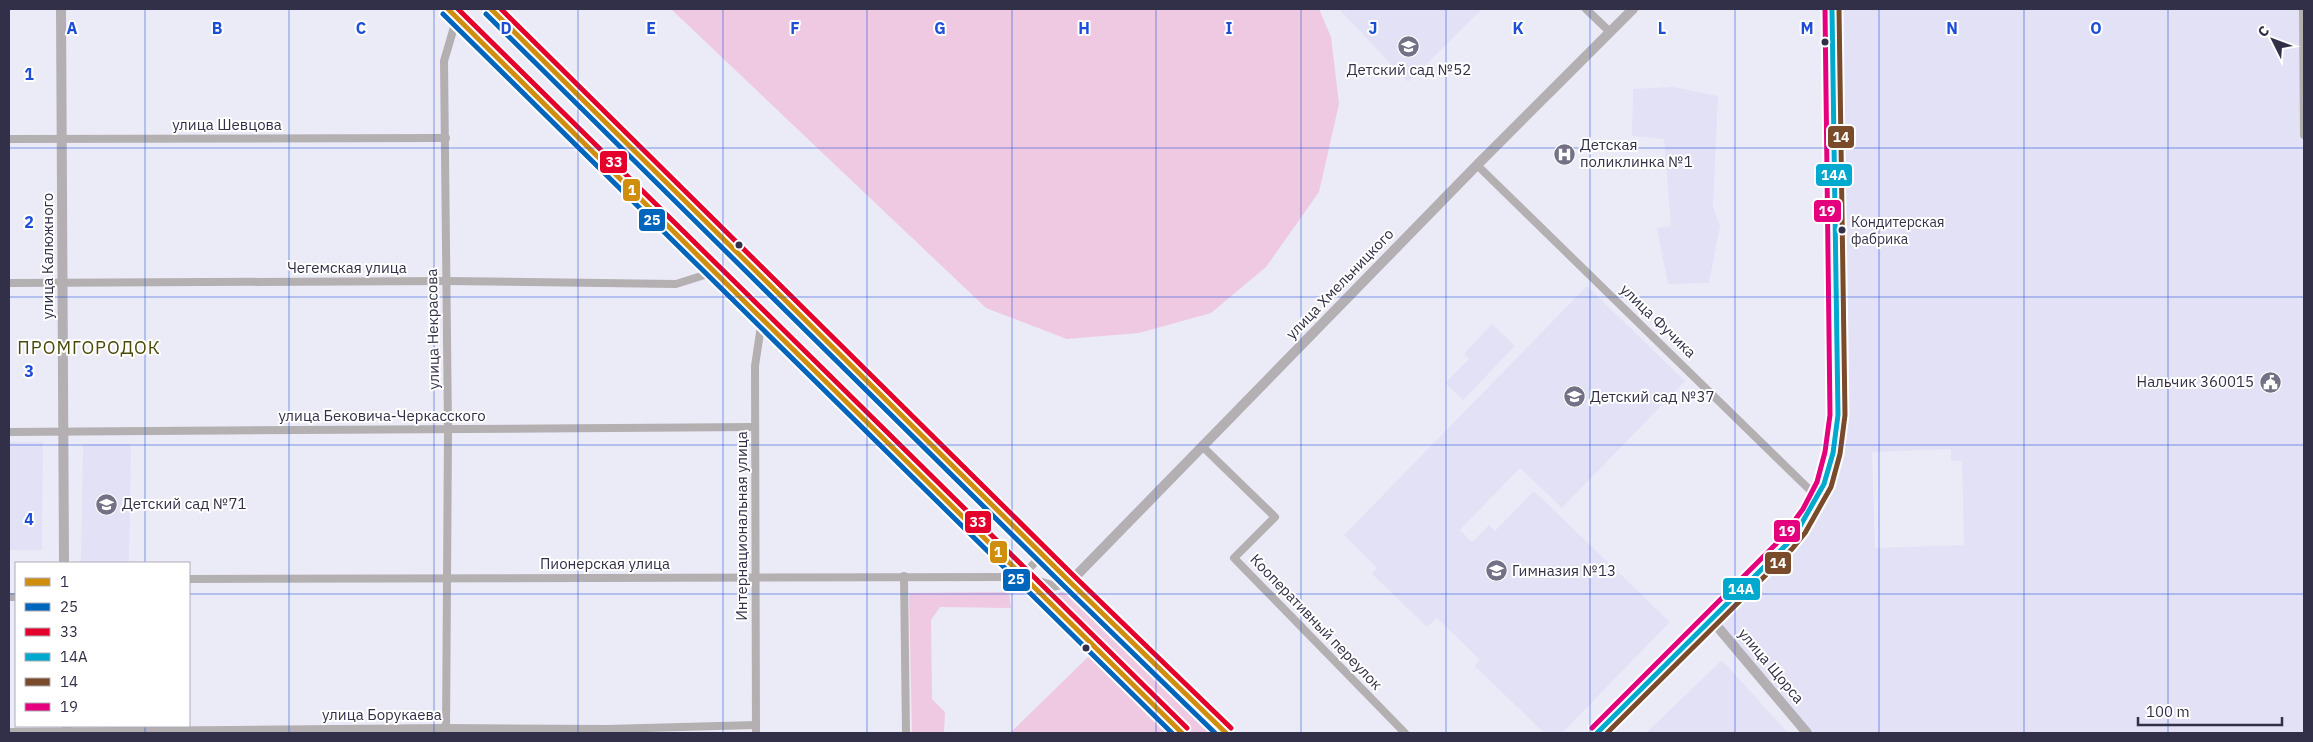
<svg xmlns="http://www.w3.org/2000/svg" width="2313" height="742" font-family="'IBM Plex Sans',sans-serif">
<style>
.built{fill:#e2e1f6;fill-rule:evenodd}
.green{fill:#efc8e2}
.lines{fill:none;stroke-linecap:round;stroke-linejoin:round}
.street{stroke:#b4afb1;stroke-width:8}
.secondary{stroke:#b4afb2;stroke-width:10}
.bus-1-casing{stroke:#fff;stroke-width:9}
.bus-2-casing{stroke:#fff;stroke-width:9}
.bus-3-casing{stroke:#fff;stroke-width:9}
.bus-4-casing{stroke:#fff;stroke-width:9}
.bus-5-casing{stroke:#fff;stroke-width:9}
.bus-6-casing{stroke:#fff;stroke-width:9}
.bus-1{stroke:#d08e0e;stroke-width:5}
.bus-2{stroke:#0065bd;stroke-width:5}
.bus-3{stroke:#e4002b;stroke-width:5}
.bus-4{stroke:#00a9ce;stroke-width:5}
.bus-5{stroke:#7a4b2a;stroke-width:5}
.bus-6{stroke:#e5007d;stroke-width:5}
.grid{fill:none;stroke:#1d4ed8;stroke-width:1;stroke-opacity:0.55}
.bus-dot{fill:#323048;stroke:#fff;stroke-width:2}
.labels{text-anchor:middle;stroke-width:4;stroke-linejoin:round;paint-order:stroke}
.bus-label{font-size:14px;fill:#323048;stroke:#fff;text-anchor:start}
.poi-label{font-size:15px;fill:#323048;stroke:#fff;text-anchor:start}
.street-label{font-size:15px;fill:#323048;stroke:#fff}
.quarter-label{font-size:18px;letter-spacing:1px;fill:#4c4a0a;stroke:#fff}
.grid-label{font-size:16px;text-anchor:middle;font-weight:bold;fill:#1d4ed8;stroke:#fff;stroke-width:4;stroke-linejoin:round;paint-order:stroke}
.line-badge{stroke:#fff;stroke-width:2}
.badge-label{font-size:14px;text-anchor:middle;font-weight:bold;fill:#fff}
</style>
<rect width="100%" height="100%" fill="#ebebf8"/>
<g class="built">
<polygon points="1339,9 1482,9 1408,82"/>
<path d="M1832,9H2303L2304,733H1807L1711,619L1812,510L1836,439ZM1951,449V461H1962L1964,545L1875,548L1872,452Z"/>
<polygon points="1673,87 1718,96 1713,206 1720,226 1709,283 1668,284 1657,228 1671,226 1664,139 1632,136 1633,89"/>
<polygon points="1587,286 1685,381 1562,508 1520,468 1460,530 1472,542 1489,525 1495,531 1534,491 1670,622 1562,733 1544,733 1475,666 1480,660 1437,618 1427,627 1372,574 1377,568 1344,535"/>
<polygon points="1492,324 1515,346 1463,400 1445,383 1469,359 1464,354"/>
<polygon points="9,442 43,442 42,550 9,550"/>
<polygon points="83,444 131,444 129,563 81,563"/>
<polygon points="1722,660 1788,733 1646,733"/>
</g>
<g class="green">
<polygon points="671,9 1319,9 1331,37 1339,104 1319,192 1266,267 1211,313 1139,333 1067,339 986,308"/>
<polygon points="1065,591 1071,593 1214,733 1190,733 1059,603 1057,599 1058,593"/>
<polygon points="1009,592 1011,608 940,607 931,620 932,699 945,712 944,733 912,733 909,593"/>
<polygon points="1089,656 1089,657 1168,733 1010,733"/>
</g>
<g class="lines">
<g class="street">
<polyline points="1586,9 1610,32"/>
<polyline points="2303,9 2304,135"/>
<polyline points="9,139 446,138"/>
<polyline points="1477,165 1818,498"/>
<polyline points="9,283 446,281 676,284 714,272"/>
<polyline points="9,432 755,427"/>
<polyline points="1203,447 1275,517 1234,558 1405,733"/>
<polyline points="904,576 906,733"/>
<polyline points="189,579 1021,577 1042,555"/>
<polyline points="9,597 16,597"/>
<polyline points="9,732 446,728 607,729 756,725"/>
<polyline points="446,733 448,430 444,61 457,17"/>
<polyline points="756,733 755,366 762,319"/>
</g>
<g class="secondary">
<polyline points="61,9 64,563"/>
<polyline points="448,9 1182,733"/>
<polyline points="491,9 1070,582 1226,733"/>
<polyline points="1022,577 1052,586 1070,582"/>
<polyline points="1070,582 1477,165 1633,9"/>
<polyline points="1711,619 1807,733"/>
<polyline points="67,726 67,733"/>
<path d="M1597,733L1787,544C1822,500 1833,472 1838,415L1832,9"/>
</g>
<defs>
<g id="bus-1">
<polyline points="448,9 1182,733"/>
<polyline points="491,9 1070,582 1226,733"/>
</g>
<g id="bus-2">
<polyline points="443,14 1172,733"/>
<polyline points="486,14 1065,587 1215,733"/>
</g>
<g id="bus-3">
<polyline points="458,9 1187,728"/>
<polyline points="501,9 1075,577 1231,728"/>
</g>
<polyline id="bus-4" points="1597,733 1787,544 1799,528 1824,484 1833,453 1838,415 1832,9"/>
<polyline id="bus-5" points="1607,733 1792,549 1805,533 1831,487 1840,454 1845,415 1839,9"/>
<polyline id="bus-6" points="1592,728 1781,539 1803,509 1817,482 1825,452 1830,415 1825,9"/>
</defs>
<use href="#bus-1" class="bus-1-casing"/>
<use href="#bus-2" class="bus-2-casing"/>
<use href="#bus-3" class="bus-3-casing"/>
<use href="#bus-4" class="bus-4-casing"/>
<use href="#bus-5" class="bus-5-casing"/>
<use href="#bus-6" class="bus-6-casing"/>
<use href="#bus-1" class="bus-1"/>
<use href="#bus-2" class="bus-2"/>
<use href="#bus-3" class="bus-3"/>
<use href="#bus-4" class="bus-4"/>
<use href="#bus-5" class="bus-5"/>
<use href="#bus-6" class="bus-6"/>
</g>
<path class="grid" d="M145,9V563M289,9V733M434,9V733M578,9V733M723,9V733M867,9V733M1012,9V733M1156,9V733M1301,9V733M1446,9V733M1590,9V733M1735,9V733M1879,9V733M2024,9V733M2168,9V733M9,148H2304M9,297H2304M9,445H2304M9,594H16M189,594H2304M145,726V733"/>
<defs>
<symbol id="school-disc" viewBox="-11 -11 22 22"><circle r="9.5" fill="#737186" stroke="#fff"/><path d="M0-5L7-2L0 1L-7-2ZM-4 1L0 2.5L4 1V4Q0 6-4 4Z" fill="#fff"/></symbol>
<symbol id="hospital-disc" viewBox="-11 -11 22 22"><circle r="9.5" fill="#737186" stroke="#fff"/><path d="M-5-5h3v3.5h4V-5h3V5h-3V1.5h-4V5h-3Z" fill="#fff"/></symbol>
<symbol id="civic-disc" viewBox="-11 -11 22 22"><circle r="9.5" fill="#737186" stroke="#fff"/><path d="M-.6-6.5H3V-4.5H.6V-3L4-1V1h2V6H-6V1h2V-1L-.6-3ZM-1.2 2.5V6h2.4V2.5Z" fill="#fff"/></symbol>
</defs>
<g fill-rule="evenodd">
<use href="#school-disc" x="1396" y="34" width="25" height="25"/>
<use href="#hospital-disc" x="1552" y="142" width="25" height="25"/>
<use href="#civic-disc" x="2258" y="370" width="25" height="25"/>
<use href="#school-disc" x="1562" y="384" width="25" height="25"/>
<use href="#school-disc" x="94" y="492" width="25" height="25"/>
<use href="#school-disc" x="1484" y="558" width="25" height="25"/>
</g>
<g class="bus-dot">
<circle cx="1825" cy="42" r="4.5"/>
<circle cx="1842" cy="230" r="4.5"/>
<circle cx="739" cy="245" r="4.5"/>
<circle cx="1086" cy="648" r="4.5"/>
</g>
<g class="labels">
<g class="bus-label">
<text x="1851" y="227">Кондитерская<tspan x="1851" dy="17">фабрика</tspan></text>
</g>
<g class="poi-label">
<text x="1409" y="75" text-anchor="middle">Детский сад №52</text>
<text x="1580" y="150">Детская<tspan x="1580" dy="17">поликлинка №1</tspan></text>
<text x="2254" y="387" text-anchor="end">Нальчик 360015</text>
<text x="1590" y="402">Детский сад №37</text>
<text x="122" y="509">Детский сад №71</text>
<text x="1512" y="576">Гимназия №13</text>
</g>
<g class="street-label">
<text x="227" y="130">улица Шевцова</text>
<text transform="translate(48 256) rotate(-90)" y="5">улица Калюжного</text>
<text x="347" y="273">Чегемская улица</text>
<text transform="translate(1340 284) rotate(-46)" y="5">улица Хмельницкого</text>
<text transform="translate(1658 321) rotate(44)" y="5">улица Фучика</text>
<text transform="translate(433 329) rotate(-91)" y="5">улица Некрасова</text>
<text x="382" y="421">улица Бековича-Черкасского</text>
<text transform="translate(742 526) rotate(-90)" y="5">Интернациональная улица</text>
<text x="605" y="569">Пионерская улица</text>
<text transform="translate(1316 622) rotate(46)" y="5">Кооперативный переулок</text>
<text transform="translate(1771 666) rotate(50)" y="5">улица Щорса</text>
<text x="382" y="720">улица Борукаева</text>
</g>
<g class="quarter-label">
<text x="89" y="354">ПРОМГОРОДОК</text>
</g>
</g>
<g class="grid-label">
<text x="72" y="34">A</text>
<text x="217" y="34">B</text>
<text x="361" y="34">C</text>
<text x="506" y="34">D</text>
<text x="651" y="34">E</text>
<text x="795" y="34">F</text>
<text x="940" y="34">G</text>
<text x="1084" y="34">H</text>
<text x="1229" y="34">I</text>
<text x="1373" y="34">J</text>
<text x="1518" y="34">K</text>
<text x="1662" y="34">L</text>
<text x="1807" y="34">M</text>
<text x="1952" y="34">N</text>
<text x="2096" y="34">O</text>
<text x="29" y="80">1</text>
<text x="29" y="228">2</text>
<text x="29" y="377">3</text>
<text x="29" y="525">4</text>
</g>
<g class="line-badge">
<rect x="1827" y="125" width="28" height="24" rx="5" fill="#7a4b2a"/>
<rect x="599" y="150" width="29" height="24" rx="5" fill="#e4002b"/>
<rect x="1815" y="163" width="38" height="24" rx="5" fill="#00a9ce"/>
<rect x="622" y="178" width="19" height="24" rx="5" fill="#d08e0e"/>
<rect x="1813" y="199" width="29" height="24" rx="5" fill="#e5007d"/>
<rect x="638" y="208" width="28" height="24" rx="5" fill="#0065bd"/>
<rect x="964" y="510" width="28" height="24" rx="5" fill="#e4002b"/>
<rect x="1773" y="519" width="28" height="24" rx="5" fill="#e5007d"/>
<rect x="989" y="540" width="19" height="24" rx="5" fill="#d08e0e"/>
<rect x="1764" y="551" width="28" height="24" rx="5" fill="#7a4b2a"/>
<rect x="1002" y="568" width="29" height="24" rx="5" fill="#0065bd"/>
<rect x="1722" y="577" width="39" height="24" rx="5" fill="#00a9ce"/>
</g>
<g class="badge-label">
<text x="1841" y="142">14</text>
<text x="614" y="167">33</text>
<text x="1834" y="180">14А</text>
<text x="632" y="195">1</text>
<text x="1827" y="216">19</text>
<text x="652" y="225">25</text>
<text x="978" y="527">33</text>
<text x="1787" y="536">19</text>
<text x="998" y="557">1</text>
<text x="1778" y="568">14</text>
<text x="1016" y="584">25</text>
<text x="1741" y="594">14А</text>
</g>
<rect width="2313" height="742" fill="none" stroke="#323048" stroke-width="20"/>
<rect x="15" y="562" width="175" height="165" fill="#ffffff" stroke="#adacb6"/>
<rect x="25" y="578" width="25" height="8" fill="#d08e0e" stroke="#adacb6"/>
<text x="60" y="587" font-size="15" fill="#323048">1</text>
<rect x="25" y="603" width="25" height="8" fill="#0065bd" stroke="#adacb6"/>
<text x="60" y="612" font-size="15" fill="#323048">25</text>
<rect x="25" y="628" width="25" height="8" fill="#e4002b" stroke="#adacb6"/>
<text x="60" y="637" font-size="15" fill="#323048">33</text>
<rect x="25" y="653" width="25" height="8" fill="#00a9ce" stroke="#adacb6"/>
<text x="60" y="662" font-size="15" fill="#323048">14А</text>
<rect x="25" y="678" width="25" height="8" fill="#7a4b2a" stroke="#adacb6"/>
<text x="60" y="687" font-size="15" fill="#323048">14</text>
<rect x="25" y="703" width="25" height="8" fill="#e5007d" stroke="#adacb6"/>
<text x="60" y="712" font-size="15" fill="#323048">19</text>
<g transform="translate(2273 40) rotate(312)" stroke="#ffffff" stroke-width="4" paint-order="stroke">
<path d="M0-4L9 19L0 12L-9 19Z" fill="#323048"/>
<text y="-8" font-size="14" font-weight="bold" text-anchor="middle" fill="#323048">С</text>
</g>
<path d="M2138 717v8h144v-8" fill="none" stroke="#323048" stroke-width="2.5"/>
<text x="2146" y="717" font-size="15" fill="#323048" stroke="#ffffff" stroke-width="4" paint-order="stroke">100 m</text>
</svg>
